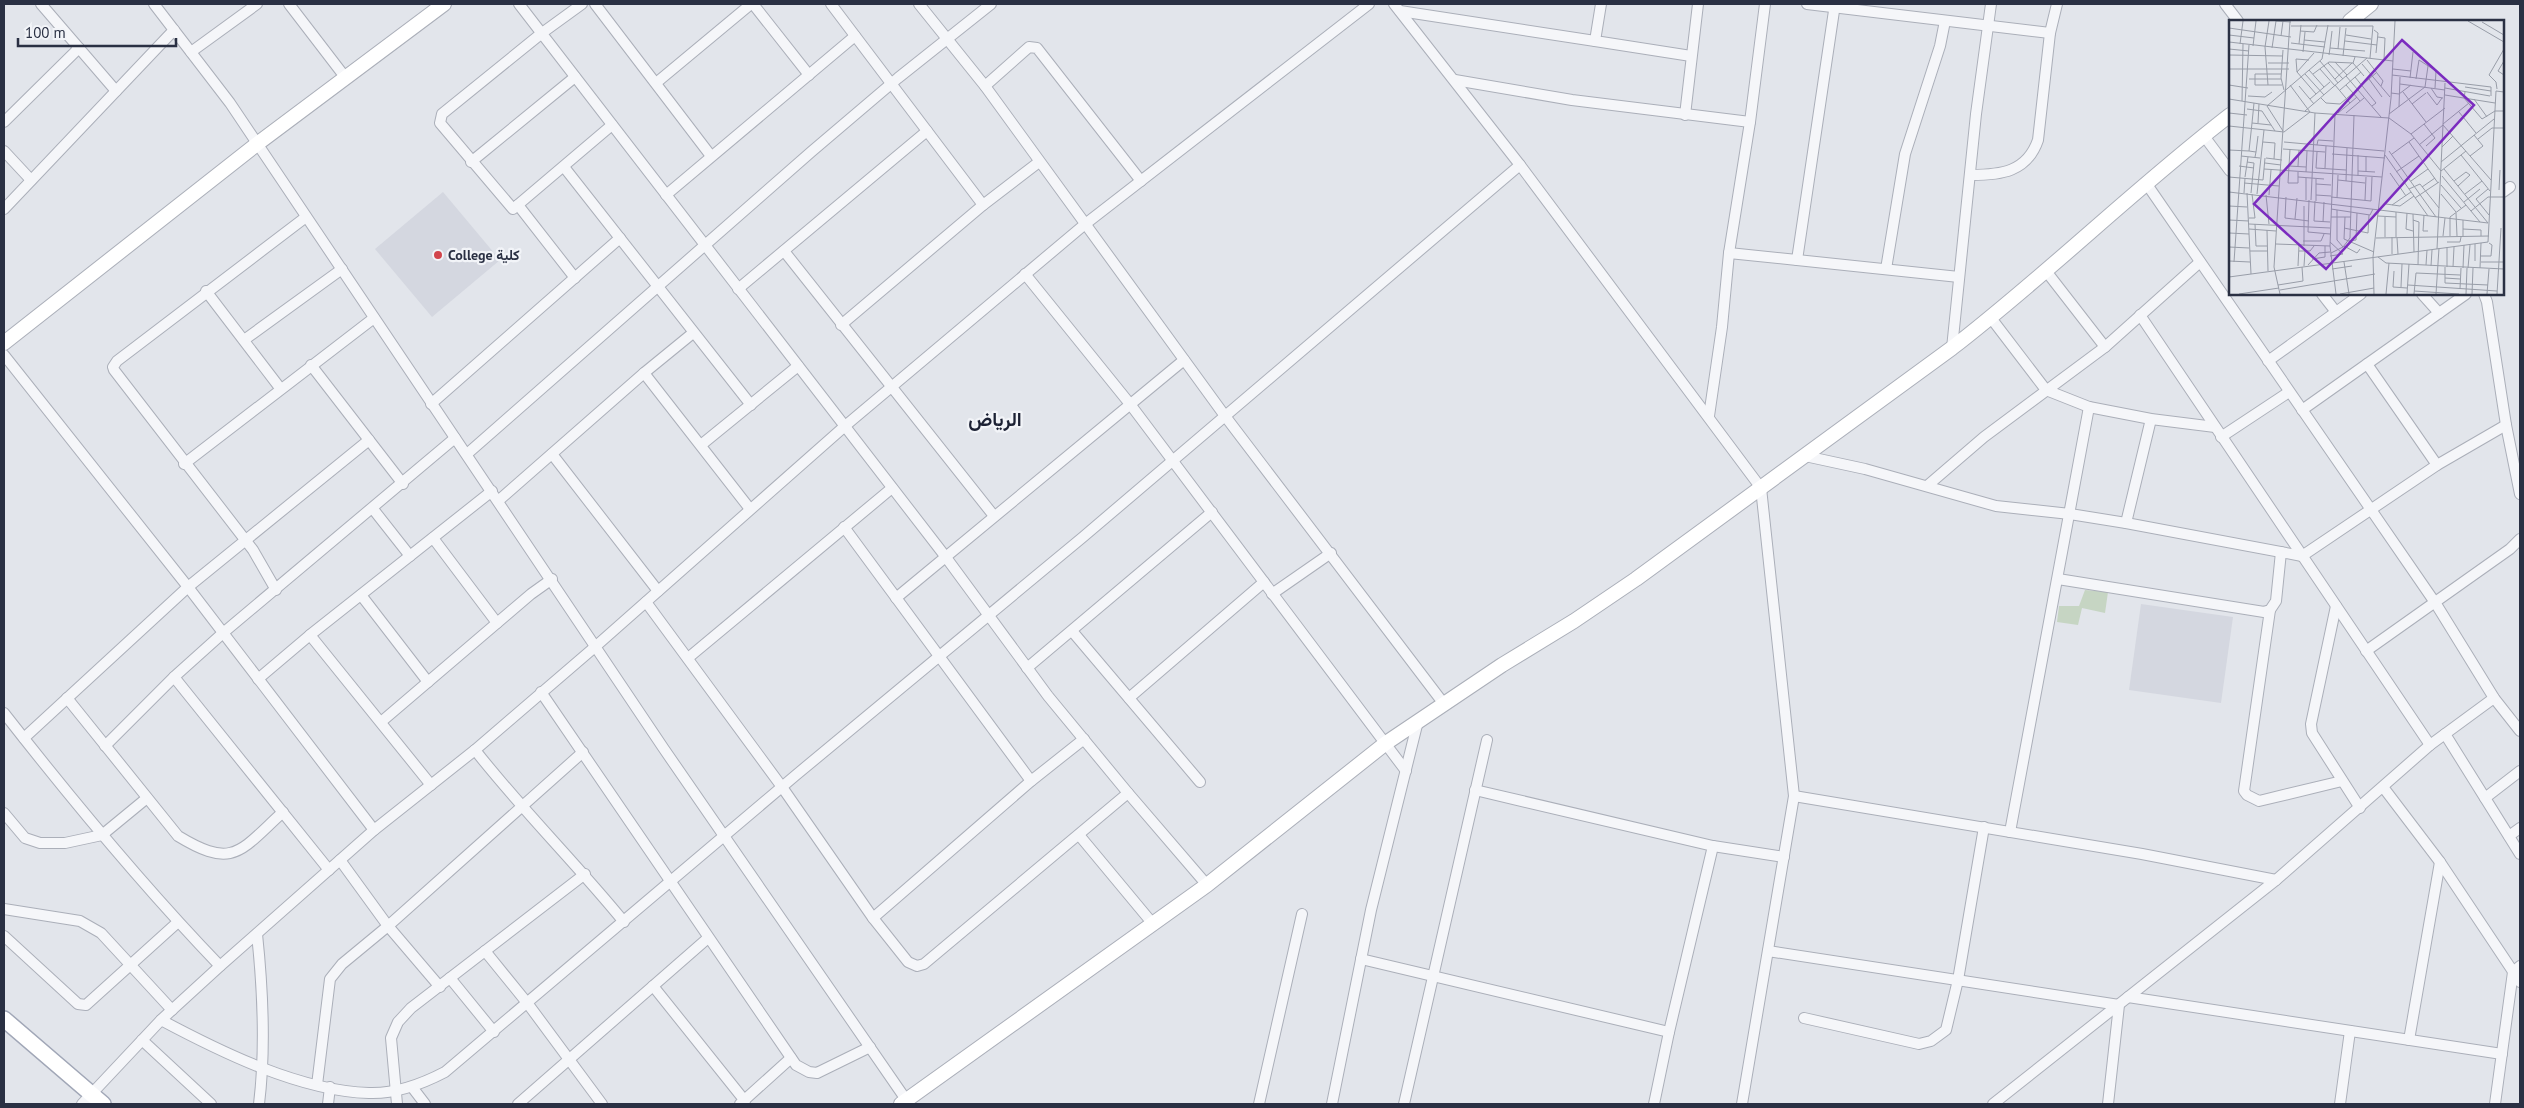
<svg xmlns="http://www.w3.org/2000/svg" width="2524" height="1108" font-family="'PT Sans',Vazirmatn,sans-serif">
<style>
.built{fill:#d4d7e0}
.green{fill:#c6d5c3}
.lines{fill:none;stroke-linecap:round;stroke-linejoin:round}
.street-casing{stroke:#abafb9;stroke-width:12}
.secondary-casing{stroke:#abafb9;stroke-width:16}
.primary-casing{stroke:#a1a7b7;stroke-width:18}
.street{stroke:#f5f6f9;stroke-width:10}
.secondary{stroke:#fff;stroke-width:14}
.primary{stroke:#fff;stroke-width:15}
.poi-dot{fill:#d2454c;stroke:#f2f4f8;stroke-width:2}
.labels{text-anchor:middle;stroke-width:4.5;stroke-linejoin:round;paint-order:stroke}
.poi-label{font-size:14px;font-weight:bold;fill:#2a3043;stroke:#f2f4f8;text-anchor:start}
.district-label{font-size:19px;font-weight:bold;fill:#1c2134;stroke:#f2f4f8}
.inset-road{fill:none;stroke:#989da8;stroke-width:1}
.view{fill:#7b2cbf;fill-opacity:0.15;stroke:#7b2cbf;stroke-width:2.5}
.inset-edge{fill:none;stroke:#2a3043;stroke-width:2.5}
</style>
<rect width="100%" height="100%" fill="#e2e5eb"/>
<g class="built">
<polygon points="443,192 500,260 432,317 375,249"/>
<polygon points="2141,604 2233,617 2221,703 2129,690"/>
</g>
<polygon class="green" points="2085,590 2108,592 2105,613 2082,608 2078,625 2057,622 2059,606 2079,606"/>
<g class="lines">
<defs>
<g id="street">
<polyline points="41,4 116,91"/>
<polyline points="154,4 230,103 664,749 909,1104"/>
<polyline points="289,4 345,77"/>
<polyline points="519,4 945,556 1048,696 1128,793 1207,885"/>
<polyline points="582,4 542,33 442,114 440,123 513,209 612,125"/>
<polyline points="595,4 711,156"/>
<polyline points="753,4 809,75"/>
<polyline points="831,4 983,205"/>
<polyline points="919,4 985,86 1225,416 1444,704"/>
<polyline points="1394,4 1520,165 1761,488 1794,796 1742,1104"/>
<polyline points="1601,4 1595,41 1691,56"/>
<polyline points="1807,4 2050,33"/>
<polyline points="2225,4 2238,21"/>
<polyline points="1400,11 1595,41"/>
<polyline points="191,52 257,4"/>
<polyline points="1455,80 1572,100 1750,122"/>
<polyline points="656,83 751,4"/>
<polyline points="985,86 1029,47 1037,48 1141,181"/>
<polyline points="1685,115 1698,4"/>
<polyline points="4,122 79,48"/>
<polyline points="2204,136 2230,171"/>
<polyline points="4,151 31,180"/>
<polyline points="471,162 575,77"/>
<polyline points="564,167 751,405"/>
<path d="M1971,175C2001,175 2027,172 2038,140L2050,33L2057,4"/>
<polyline points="2146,183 2436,604 2494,698 2520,731"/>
<polyline points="2503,192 2510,187"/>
<polyline points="666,195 855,36"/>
<polyline points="518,205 575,278"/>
<polyline points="4,209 174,30"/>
<polyline points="784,251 994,516"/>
<polyline points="1729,253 1797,260 1835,4"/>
<polyline points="1797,260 1959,277"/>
<polyline points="1886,269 1905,154 1940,46 1945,21"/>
<polyline points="2046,271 2105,347"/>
<polyline points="1025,274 1130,404 1406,771"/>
<polyline points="738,289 927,131"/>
<polyline points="206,291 280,388"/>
<polyline points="2322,294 2336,312"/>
<polyline points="2422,294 2439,313"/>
<polyline points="2484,294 2487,302 2506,425 2520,494"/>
<polyline points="2140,315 2430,745"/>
<polyline points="1991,318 2046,390 2089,407 2151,419 2215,427"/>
<polyline points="841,325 983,205 1039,162"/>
<polyline points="244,340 342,269"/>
<polyline points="1952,348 1976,114 1991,4"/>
<polyline points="4,355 188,587 374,830"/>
<polyline points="2268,361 2361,294"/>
<polyline points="2367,364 2437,465"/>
<polyline points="311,365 403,484"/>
<polyline points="644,373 750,509"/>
<polyline points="431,404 620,238"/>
<polyline points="2302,410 2466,294"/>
<polyline points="1709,416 1722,327 1729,253 1750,122 1765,4"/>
<polyline points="2221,437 2289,392"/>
<polyline points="701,445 798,366"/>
<polyline points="467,454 811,152 898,78 991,4"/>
<polyline points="552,454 658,591"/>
<polyline points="1805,456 1865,469 1996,506 2070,514 2126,523 2302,556 2437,465 2506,425"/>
<polyline points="184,464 374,318"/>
<polyline points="1927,486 1984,437 2105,347 2200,262"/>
<polyline points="498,501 644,373 693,333"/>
<polyline points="373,509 410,556"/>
<polyline points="2126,523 2151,419"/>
<polyline points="844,527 1031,781"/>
<polyline points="433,538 497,623"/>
<polyline points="2058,579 2264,612 2270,610 2276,601 2281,552"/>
<polyline points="276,590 253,550 114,370 113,367 117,361 306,217"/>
<polyline points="1272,594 1331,553"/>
<polyline points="361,595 428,682"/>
<polyline points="896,598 1184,360"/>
<polyline points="646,602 782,787 873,918 908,962 917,966 924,964 1128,793"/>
<polyline points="2336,606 2311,724 2312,733 2360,808"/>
<polyline points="2270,610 2244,791 2247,795 2259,801 2342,781"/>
<polyline points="1072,631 1200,782"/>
<polyline points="2366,651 2510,549 2520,539"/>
<polyline points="688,658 892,488"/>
<polyline points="1027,668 1212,512"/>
<polyline points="258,679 310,635"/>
<polyline points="541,692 796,1065 809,1072 817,1073 870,1047"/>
<path d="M67,698L178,836C234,870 240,851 283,812"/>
<polyline points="1129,698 1264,582"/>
<path d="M4,713C72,800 143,886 220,966"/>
<polyline points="381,722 531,594 552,579"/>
<polyline points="2445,734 2520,854"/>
<polyline points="24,738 188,587 369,440"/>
<polyline points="105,746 174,677"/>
<path d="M475,750C522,810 576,863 624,922"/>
<polyline points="431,785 310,635 492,491"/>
<polyline points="2383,787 2440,862 2520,982"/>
<polyline points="1475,790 1713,846 1784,857"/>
<polyline points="1794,796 2142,854 2276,880"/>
<polyline points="2485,798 2520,771"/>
<polyline points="4,813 25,838 40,843 65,843 102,835 147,798"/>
<polyline points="2010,832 2089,407"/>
<polyline points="1079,835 1153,924"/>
<polyline points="2509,836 2520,828"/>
<polyline points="340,860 388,926 440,987"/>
<polyline points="329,870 174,677 223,633 455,438"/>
<polyline points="4,909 80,921 101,933 172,1010"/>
<polyline points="873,918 1031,781 1084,739"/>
<path d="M257,934C263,991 266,1047 259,1104"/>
<polyline points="4,936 78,1004 86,1005 178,922"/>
<polyline points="485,951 528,1004 602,1104"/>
<polyline points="1768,951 2119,1005 2108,1104"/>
<polyline points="1361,959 1669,1032"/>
<polyline points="450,978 494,1032"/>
<polyline points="653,986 745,1101"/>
<polyline points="2128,997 2502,1054"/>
<polyline points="1804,1018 1919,1044 1931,1041 1946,1030 1958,980 1984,827"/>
<path d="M161,1020C221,1052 300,1091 369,1093C396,1094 422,1084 445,1072L796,775L1083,537L1520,165"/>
<polyline points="142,1040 211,1104"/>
<polyline points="2409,1040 2440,862"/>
<polyline points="317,1085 330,979 342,964 388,926 583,752"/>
<polyline points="412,1087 425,1104"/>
<polyline points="82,1104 161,1020 220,966 374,830 475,750 596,646 845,426 1084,225 1369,4"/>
<polyline points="328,1104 330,1087"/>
<polyline points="397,1104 391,1038 398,1022 411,1008 585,874"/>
<polyline points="518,1104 708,938"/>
<polyline points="740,1104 791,1058"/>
<polyline points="1259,1104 1302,914"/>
<polyline points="1332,1104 1371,910 1418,721"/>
<polyline points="1404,1104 1487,740"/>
<polyline points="1654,1104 1669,1032 1713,846"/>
<polyline points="1993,1104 2276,880 2430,745 2494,698"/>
<polyline points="2340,1104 2350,1031"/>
<polyline points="2495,1104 2513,972 2520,966"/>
</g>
<g id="secondary">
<polyline points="2350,21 2371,4"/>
<polyline points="4,343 257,144 444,4"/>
<path d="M901,1104L1207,885L1386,743L1502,665L1574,621L1636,579L1952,348C2048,274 2134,189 2230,115"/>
</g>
<polyline id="primary" points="4,1019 103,1104"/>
</defs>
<use href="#street" class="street-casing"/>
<use href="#secondary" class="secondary-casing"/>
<use href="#primary" class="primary-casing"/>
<use href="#street" class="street"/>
<use href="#secondary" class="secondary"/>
<use href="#primary" class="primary"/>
</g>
<circle class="poi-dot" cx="438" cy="255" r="5"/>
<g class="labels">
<g class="poi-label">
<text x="448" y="260">College كلية</text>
</g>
<g class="district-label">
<text x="995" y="426">الرياض</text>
</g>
</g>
<g transform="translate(2229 20)">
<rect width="275" height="275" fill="#e2e5eb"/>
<path class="inset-road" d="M47,1L62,2M239,1L275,22M253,2L275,15M62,6H144L141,38M0,8L62,17M145,10L149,13L147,33M71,11L85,12L88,5M0,15L25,18M117,15L142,19M52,16L54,1M149,17L156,18L155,40M75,20L96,22M116,21L148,25M0,22L164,41M62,23L96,27M11,24L14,1M70,24L72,5M24,26L27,1M36,27L39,65M36,27L40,1M43,28L47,1M101,28L103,11M0,29L20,31M109,29L111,7M54,30L52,58L55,70M74,32L76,12M0,35L54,36M100,35L101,28L136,31M114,36L117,8M138,40L154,61L152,66M91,41L109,63M275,41L269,51L275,55M106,42L118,55M39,43H60M99,43L114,59M124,43L135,56M133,44L161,77M0,49H60M91,49L106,66M164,49L182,51M80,50L95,67M68,52L67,39L80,40M26,54V65H53M26,54H52M76,54L95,75M84,54L100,42L124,43L126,37M163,55L262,67V76M117,56L152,97M126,57L147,83L143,86M181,58L184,32M20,59H52M106,59L123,43M140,59L153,77M187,59L190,40L207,51L206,68M171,64L216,70M0,65L19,68M106,65L121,83L128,77M117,65L131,81M70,66L85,84M236,67L262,71M202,68L208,77L214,78M216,68L261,76M128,69L147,53M268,69L267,62L260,55L275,29M111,70L132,52M174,72L197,102M198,72L208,85L213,78M236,72L235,78L253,99L266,91H275M162,73L170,74L182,65M87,74L101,62M216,75L266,83M19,76L36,77L43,72M92,78L97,83L111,84L124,73M0,79L86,93L160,98L182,114L212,151L237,131M81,79L87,74L68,52L85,33M245,79L258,97M13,81L14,24M25,83L23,103L42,105M183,84L197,73M170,87L171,57M18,89L33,91L46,111M76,91L138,38M230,92L247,113M0,93L18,95M109,93L121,83M117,93L135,78M106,94L101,226L107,274M160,94L196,67L199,46M23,103L20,131L27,132L26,137M29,103L30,84M195,104L206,118L197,126M214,104L240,83M0,106L55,112L81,92L61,65M54,111L38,86L93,39L99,5M182,114L216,88M249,119L263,108H275M34,122L46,123L45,139M55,122L155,131M180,122L209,163M88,125L89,120L104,121M190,125L214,105L262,160M213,127L224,116M54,129L96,132M61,129L59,163H69V152M0,130L20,131M160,131L207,197M27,132L29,116M103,134L156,138M163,134L185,118M156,135L199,196M232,135L261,171M12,136L31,138M241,136L254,126L245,115M36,138L35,149L153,157M37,138L53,140M18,142L25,143L22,173M212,142L265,99M36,143L52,145M10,146L25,148M60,146L77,147M69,146L70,130M87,148L117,150M87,148L88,132M96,148L97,126M215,149L259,203M129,151L146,152M77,152L78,131M137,152V136M167,152L190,136M161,153L177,176M129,156V135M213,156L251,202M0,157L34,160L35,149M16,157L19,137M69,157L95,159M109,160L136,163M117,161L118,128M182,161L199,149M225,161L237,152L241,155L229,166M15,163L50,166M87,164L102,165M212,165L232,188M193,167L206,158M180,169L191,164L210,188M259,169L247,179L260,195M270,170L271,150M0,172L259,203M15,173L16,158M18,173L22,254M28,174L35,110M212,174L227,192M236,174L253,161M37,175L40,204M40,175L42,150M87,175L102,176M57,177L56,198L80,201M102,177L142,181L143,157M108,178L109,155M186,178L210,162M77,180V158M80,180L79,212L101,214M82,180L86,93M136,180L137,157M86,181L85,201L101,202M87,181V159M235,182L251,169M157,184L171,186L185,176M163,185L182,172M0,186L18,187M102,189L141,195L144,189M108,190V220L114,227M242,191L259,177H275M178,193L177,209L184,211M227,193L228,216M184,194L185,232M195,195L194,211H199M149,196L167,197M102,197H122M116,197L115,219L145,232M20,198H26L23,174M66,199L68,178M0,200L20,201M184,200L190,202L189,245M94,202L95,182M20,204L101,208M26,204L27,226H38M115,208L139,213M20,209L47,211M234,209L252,210V216M38,210L39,251M0,213L20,214M139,213L140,195M214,216L216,198M221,216V197L237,185M234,216V200M156,217V197M163,217V234M167,217V192M147,218L260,216M168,218L169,234M74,221H92L95,214M120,221L127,220L128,193M101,222L114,234L101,236M218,222H231L232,217M47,224L101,226M75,226V186M115,226L128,233L131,229M0,227L20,228M208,229L216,63M21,231H39M70,231H81L85,226M102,233L114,227L121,218L125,95M252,236H262L263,225L260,223M149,237L157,243L275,249M83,239L96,237V226M0,241L21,242M246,241V224M5,242L20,25M115,242L120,274M252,242H275M79,245L90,233L101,232M197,245L198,230M69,246L70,225M75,246L76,231M202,246L203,230M218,247V227M224,247L225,227M234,248L235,225M239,248L241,225M251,248L252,223M103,249L123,246M165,251L164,267L178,268M0,257L259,222L267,71L275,72M216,258L231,259M216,263L259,265M216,263V247M49,265L74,261L73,247M179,265L268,271M172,267L173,244M231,269L232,248M51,270L146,254M185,271L230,274M10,274L50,268M51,274L45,247L61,1M111,274L145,268M145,274L144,237L162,78L166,1M157,274L160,243M178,274L180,244M185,274L187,253L231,255M207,274L210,228M237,274L238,248M243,274L244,248M258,274L260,249M268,274L272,208"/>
<path class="view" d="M173,20L245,85L97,249L25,184Z"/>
<rect width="275" height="275" class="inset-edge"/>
</g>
<rect width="2524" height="1108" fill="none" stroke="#2a3043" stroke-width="10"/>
<path d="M18 38v8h158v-8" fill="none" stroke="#2a3043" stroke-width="2.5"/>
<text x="25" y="38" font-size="15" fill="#2a3043" stroke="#f2f4f8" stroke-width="4" paint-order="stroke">100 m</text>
</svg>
